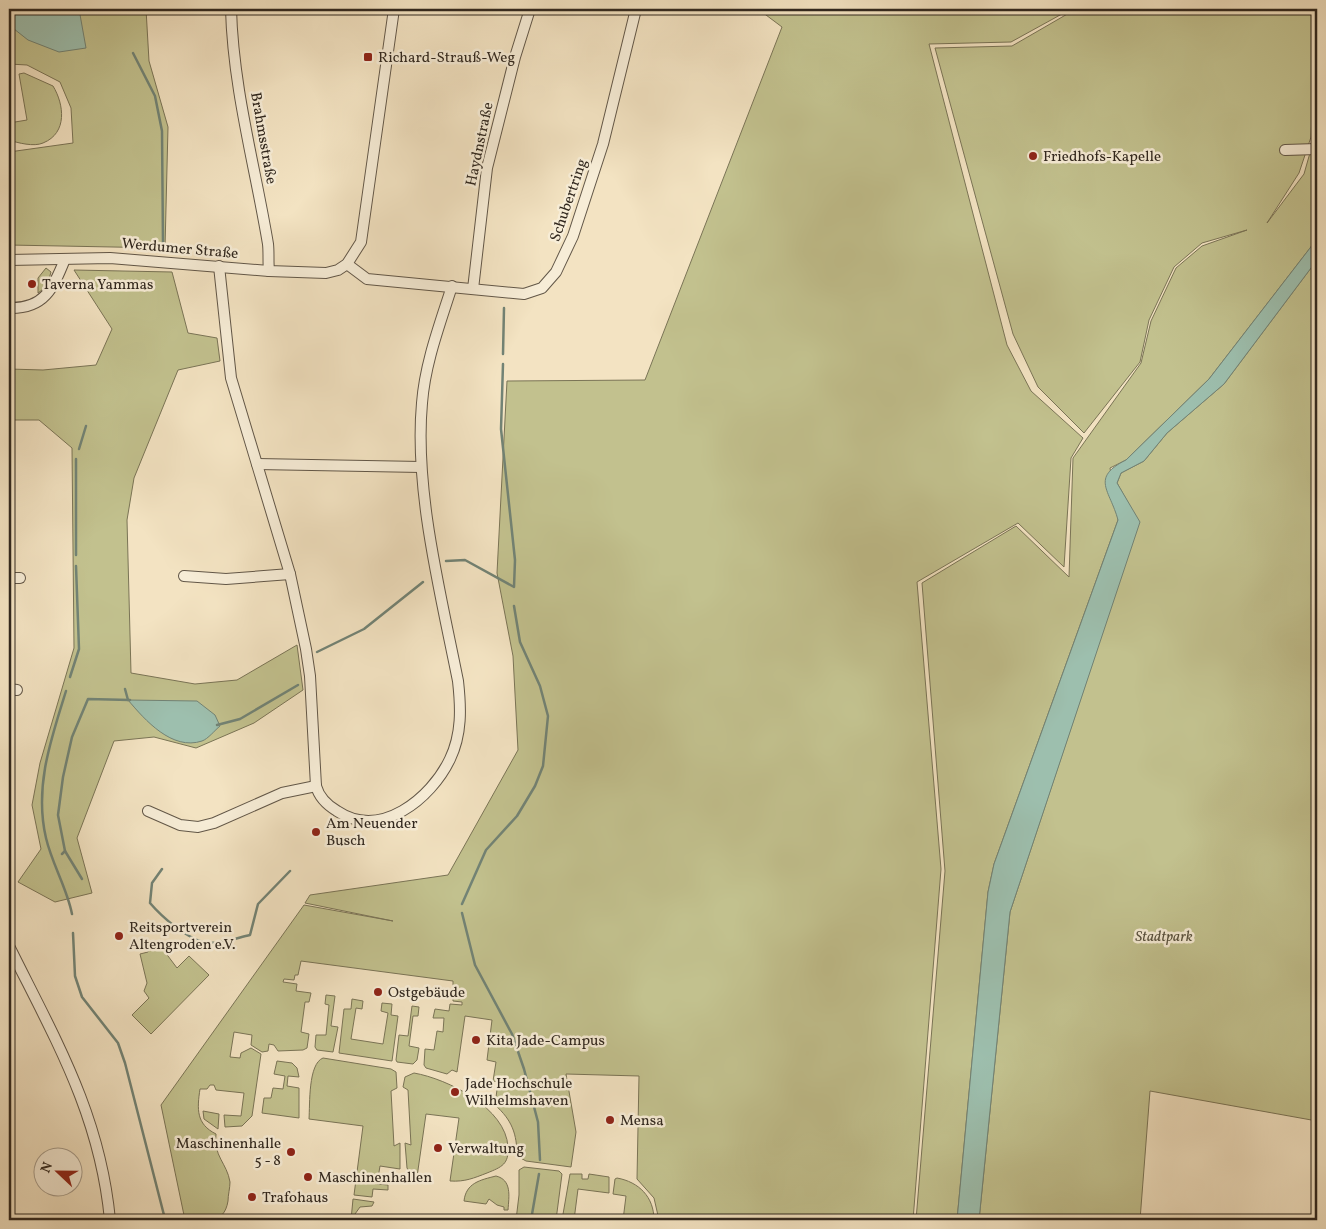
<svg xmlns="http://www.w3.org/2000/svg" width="1326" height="1229" font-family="Vollkorn,serif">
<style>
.green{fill:#c2c18e;stroke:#7a7456}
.water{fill:#9dbfae;stroke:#728375}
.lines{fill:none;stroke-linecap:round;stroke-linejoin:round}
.stream{stroke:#728375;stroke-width:2.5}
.minor-casing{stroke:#625748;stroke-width:12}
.minor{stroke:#f7edd7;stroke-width:10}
.poi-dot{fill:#8f2418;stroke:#f7edd7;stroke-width:2}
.labels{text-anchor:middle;stroke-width:5;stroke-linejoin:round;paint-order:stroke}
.poi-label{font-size:15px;fill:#31281f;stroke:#f7edd7;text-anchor:start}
.street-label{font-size:15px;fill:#31281f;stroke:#f7edd7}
.park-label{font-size:15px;font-style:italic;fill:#554e3b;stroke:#f7edd7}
</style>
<rect width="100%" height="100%" fill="#f3e3c2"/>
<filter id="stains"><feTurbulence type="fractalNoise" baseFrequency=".004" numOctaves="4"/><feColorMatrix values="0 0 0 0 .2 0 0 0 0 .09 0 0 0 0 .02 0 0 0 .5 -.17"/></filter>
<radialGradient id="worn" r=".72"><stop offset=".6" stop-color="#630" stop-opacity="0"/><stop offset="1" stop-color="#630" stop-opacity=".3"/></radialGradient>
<g class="green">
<polygon points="9,9 146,9 149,61 168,127 165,248 9,245 9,152 73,143 71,108 60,82 27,65 9,64"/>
<path d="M758,9H1071L1011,42L929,44L1007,345L1031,391L1083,438L1071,458L1064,567L1018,523L917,582L941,869L913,1220H659L654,1198L637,1179L639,1076L566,1074L576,1132L571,1167L526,1161L517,1156C517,1134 512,1120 495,1105L498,1082L493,1081L496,1062L487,1060L492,1020L465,1016L457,1072L452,1070L447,1074L426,1068L424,1065L425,1049L434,1050L437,1031L443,1032L444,1018H433L435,1009L449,1011L450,1004L462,1005V1002L453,1001V981L301,961L298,975H295L294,980L284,979L283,982L297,984L296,991L311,993L309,1002H305L301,1032L309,1034L307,1048L303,1050L278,1051L274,1045L269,1044L268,1051L262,1052L251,1045L252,1035L234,1032L230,1057L240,1058L241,1053L251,1048L261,1054L252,1116L242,1126L225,1127L224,1115L241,1116L244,1093L216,1090L214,1085H210L207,1089H200C197,1109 196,1124 216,1134C213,1156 227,1163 230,1182C230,1188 228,1195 228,1201C224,1226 204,1220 185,1220L161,1105L304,905L393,921L305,903L310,895L448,875L518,750L513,656L497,573L507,381L645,380L782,27Z"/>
<polygon points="1076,9 1317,9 1311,137 1299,173 1267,223 1304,174 1317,128 1317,239 1209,379 1126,460 1110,468 1118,520 994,864 988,892 957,1220 916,1220 945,871 922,583 1016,526 1069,577 1073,458 1141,363 1151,321 1176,268 1202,246 1247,230 1202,243 1174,267 1149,320 1140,362 1084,433 1038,387 1013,334 935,48 1012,46"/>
<path d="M24,73L53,86C64,104 68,133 43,143C34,147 18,143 9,140V123L27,120L19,74Z"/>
<polygon points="1317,260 1317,1121 1150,1091 1140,1220 979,1220 1010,912 1139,522 1117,483 1121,473 1144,461 1167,433 1224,384"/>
<polygon points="46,268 51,272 47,286 38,293 38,278"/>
<polygon points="74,270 172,272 188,333 217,338 220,361 178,370 134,478 127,520 131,673 195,684 237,680 297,645 303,690 254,723 196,748 154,737 114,741 77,838 92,893 55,902 18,882 41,849 32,805 40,763 74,648 72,448 39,420 9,420 9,369 43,370 96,365 112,329"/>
<polygon points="150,943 162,948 177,968 189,956 209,975 151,1034 132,1015 149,998 144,991 147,983 140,954 148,952"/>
<polygon points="326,995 335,996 331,1026 338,1027 333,1052 317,1050 315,1047 316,1035 326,1035 329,1005 325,1004"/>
<polygon points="352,999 363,1001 362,1009 356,1008 351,1039 383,1044 388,1013 381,1011 382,1003 392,1004 391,1015 398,1016 392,1061 339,1053 344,1009 351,1009"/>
<polygon points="412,1006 419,1007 418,1016 413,1016 409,1046 419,1048 417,1060 413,1064 397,1062 396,1060 399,1035 408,1036"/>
<path d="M323,1058L391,1069L396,1072L397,1088L391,1091L394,1146L400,1143V1169L380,1166L377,1184L388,1185V1190L373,1189L372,1197L354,1195L363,1126L309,1119C310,1104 308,1064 323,1058Z"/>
<polygon points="277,1061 292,1063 297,1068 299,1077 288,1076 287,1086 299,1088 299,1118 262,1113 264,1098 271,1098 273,1088 283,1089 285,1076 274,1074"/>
<path d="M414,1073C448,1079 506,1108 508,1147C509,1164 502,1167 487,1173C474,1178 465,1182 450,1181L459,1118L426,1114L417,1177L412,1176L407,1168L405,1143L411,1145L408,1090L403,1087L405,1077Z"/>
<polygon points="203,1111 219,1114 218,1129 204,1119"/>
<polygon points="524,1167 559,1171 562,1174 556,1220 516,1220 519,1195 519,1170"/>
<polygon points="570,1174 582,1174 582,1179 588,1179 589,1174 609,1177 609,1193 578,1189 574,1220 562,1220"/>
<path d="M496,1176C512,1180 509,1196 508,1210H504V1207L497,1205L489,1199L486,1204L464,1201C466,1183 480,1180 496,1176Z"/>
<path d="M617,1178C639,1182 654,1197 654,1220H623L626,1196L613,1194L615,1179Z"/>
<polygon points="353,1199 374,1202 372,1206 360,1207 355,1214 356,1220 351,1220"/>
</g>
<g class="water">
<polygon points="9,9 79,9 86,48 59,52 28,40 9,25"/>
<path d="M1317,239V260L1224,384L1167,433L1144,461L1121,473L1117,483L1140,522L1010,912L979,1220H957L988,892L994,864L1118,520C1110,490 1090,478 1126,460L1209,379Z"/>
<path d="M128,700L197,701L215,715L220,726C215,730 208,739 202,741C172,751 145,720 128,700Z"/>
</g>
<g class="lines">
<g class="stream">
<polyline points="133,53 155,96 162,131 163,243"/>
<polyline points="503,354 504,308"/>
<polyline points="79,449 86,426"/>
<polyline points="76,555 76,459"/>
<polyline points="446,561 465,560 514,587 515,560 501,429 503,364"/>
<polyline points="317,652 364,629 423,582"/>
<polyline points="70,677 79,649 76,566"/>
<polyline points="125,689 128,700"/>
<path d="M66,691C51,739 34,787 46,838C52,864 67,888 72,914"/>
<polyline points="217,725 240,719 298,685"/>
<polyline points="65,851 82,879"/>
<polyline points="62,854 65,851 58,815 63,777 72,737 88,699 130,700"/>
<path d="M162,869L152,883L150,903C162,917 185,937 203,942C218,945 236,938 250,935L258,904L290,871"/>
<polyline points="462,904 486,850 517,816 535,786 543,766 548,716 540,686 520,642 514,606"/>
<polyline points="462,913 475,965 512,1034 524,1069 538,1122 540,1160"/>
<polyline points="73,933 75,976 82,997 118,1043 125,1063 165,1219"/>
<polyline points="531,1220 539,1174"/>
</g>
<defs>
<g id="minor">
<path d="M231,9C233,88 255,166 268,244C269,253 268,262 269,271"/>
<polyline points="1285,150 1317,149"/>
<polyline points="9,260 110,258 269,271 326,273 338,270 347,264 361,242 394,9"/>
<polyline points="347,264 367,279 524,294 542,288 556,272 573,236 603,144 636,9"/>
<path d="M219,266L231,378L290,574L306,649L310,676L316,786C319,797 327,805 337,811C380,840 431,799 450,759C462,734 461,708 458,681C441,595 414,490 422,403C425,363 440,324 452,286"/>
<polyline points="473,289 487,168 515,57 530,9"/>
<path d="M9,308C44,309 53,289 65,259"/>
<polyline points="257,464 421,467"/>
<polyline points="184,576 226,579 290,574"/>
<polyline points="9,578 20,578"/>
<polyline points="9,689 17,690"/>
<polyline points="148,811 180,825 198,827 214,823 282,793 316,786"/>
<path d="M9,946C55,1039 100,1114 110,1220"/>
</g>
</defs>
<use href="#minor" class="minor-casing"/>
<use href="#minor" class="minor"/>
</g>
<g class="poi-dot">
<rect x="363" y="52" width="10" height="10" rx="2.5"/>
<circle cx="1033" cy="156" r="5"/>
<circle cx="32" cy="284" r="5"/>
<circle cx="316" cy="832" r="5"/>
<circle cx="119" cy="936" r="5"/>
<circle cx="378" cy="992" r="5"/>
<circle cx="476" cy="1040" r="5"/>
<circle cx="455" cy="1092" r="5"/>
<circle cx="610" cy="1120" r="5"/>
<circle cx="438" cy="1148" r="5"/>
<circle cx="291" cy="1152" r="5"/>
<circle cx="308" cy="1177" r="5"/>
<circle cx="252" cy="1197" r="5"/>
</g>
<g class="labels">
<g class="poi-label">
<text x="378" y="62">Richard-Strauß-Weg</text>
<text x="1043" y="161">Friedhofs-Kapelle</text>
<text x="42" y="289">Taverna Yammas</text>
<text x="326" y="828">Am Neuender<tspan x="326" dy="17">Busch</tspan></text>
<text x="129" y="932">Reitsportverein<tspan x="129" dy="17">Altengroden e.V.</tspan></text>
<text x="388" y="997">Ostgebäude</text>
<text x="486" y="1045">Kita Jade-Campus</text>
<text x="465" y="1088">Jade Hochschule<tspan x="465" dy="17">Wilhelmshaven</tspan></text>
<text x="620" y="1125">Mensa</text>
<text x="281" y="1148" text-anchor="end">Maschinenhalle<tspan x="281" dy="17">5 - 8</tspan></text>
<text x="448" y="1153">Verwaltung</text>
<text x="318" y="1182">Maschinenhallen</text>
<text x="262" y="1202">Trafohaus</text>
</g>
<g class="street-label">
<text transform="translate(264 138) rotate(80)" y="5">Brahmsstraße</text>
<text transform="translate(479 144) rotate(-78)" y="5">Haydnstraße</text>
<text transform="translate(568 200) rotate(-71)" y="5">Schubertring</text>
<text transform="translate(180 248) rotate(5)" y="5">Werdumer Straße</text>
</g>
<g class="park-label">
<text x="1164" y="941">Stadtpark</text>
</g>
</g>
<rect width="1326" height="1229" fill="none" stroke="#f3e3c2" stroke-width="30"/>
<rect x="10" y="10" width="1306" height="1209" fill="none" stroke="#31281f" stroke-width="2.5"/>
<rect x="15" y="15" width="1296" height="1199" fill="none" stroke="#31281f"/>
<g transform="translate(58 1172) rotate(292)"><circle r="24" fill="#f7edd7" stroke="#a89e8d"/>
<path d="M0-4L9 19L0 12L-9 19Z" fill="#8f2418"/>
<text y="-8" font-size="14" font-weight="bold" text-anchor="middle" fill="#31281f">N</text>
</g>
<rect width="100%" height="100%" filter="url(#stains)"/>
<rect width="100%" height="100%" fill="url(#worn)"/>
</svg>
